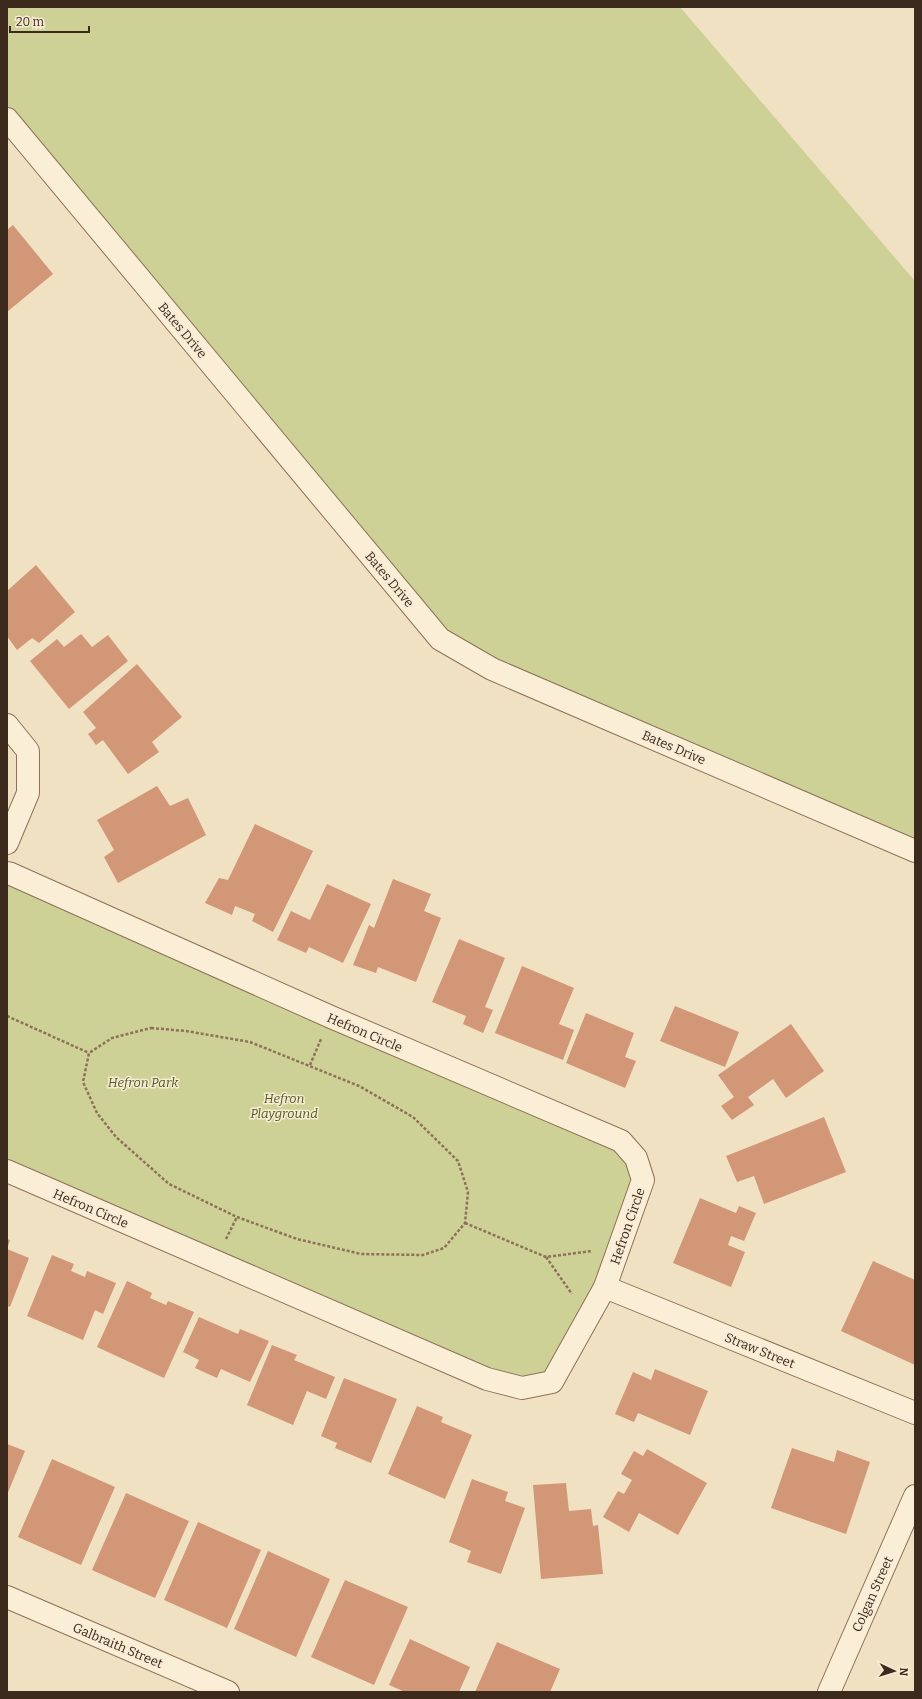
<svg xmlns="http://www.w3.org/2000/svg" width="922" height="1699" font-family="Bitter,serif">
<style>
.green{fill:#cdd196}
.building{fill:#d29776}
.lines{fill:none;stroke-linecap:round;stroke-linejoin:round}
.minor-casing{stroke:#8d7158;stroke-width:24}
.path{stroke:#8d7158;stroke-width:2.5;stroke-dasharray:3 2;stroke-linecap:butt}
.minor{stroke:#fbeed7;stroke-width:22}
.labels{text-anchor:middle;stroke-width:3;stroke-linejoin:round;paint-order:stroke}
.street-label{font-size:13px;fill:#3c2a1d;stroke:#f8ebd3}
.park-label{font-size:13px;font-style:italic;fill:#4f5a22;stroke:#f8ebd3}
</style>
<rect width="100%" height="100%" fill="#f1e1c3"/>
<g class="green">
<polygon points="7,7 680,7 915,281 915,851 440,639 7,119"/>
<polygon points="7,873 621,1141 643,1180 552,1382 522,1388 7,1171"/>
</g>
<g class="building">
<polygon points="13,225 53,274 7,312 7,230"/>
<polygon points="36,565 75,612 39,643 32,638 17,650 7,636 7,591"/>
<polygon points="81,634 92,647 108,635 128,661 69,709 30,661 57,639 64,647"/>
<polygon points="137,664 182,717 152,742 159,752 128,774 103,740 96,745 88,734 96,728 83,712"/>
<polygon points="157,786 170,806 188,798 206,835 118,883 104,857 114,850 97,820"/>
<polygon points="255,824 313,851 273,932 252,921 255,914 235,906 232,915 205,903 219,878 228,880"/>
<polygon points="393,879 431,894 424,911 441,918 416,982 378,967 376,973 353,965 369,925 374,928"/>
<polygon points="327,884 371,904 343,963 309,947 306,953 277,940 291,911 310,920"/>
<polygon points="459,939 505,958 485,1007 493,1010 483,1033 463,1024 466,1016 432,1002"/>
<polygon points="522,966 574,988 559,1024 574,1030 563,1060 495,1033"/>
<polygon points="675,1006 739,1032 725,1067 660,1041"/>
<polygon points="586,1013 634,1033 625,1057 636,1061 625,1088 566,1063"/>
<polygon points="791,1024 824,1071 786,1098 773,1079 748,1097 754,1105 732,1120 721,1106 734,1097 718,1075"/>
<polygon points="824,1117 846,1172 764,1204 754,1176 737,1182 726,1156"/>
<polygon points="700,1198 736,1213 739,1206 756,1213 744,1241 731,1236 728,1245 745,1252 731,1287 673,1263"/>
<polygon points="7,1239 10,1240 7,1249 29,1258 10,1307 7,1306"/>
<polygon points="52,1255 74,1264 71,1271 85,1277 87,1271 116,1283 103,1314 95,1310 83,1340 27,1316"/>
<polygon points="873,1261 915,1280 915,1365 841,1331"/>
<polygon points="127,1281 152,1293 150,1298 166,1305 168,1301 194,1312 164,1378 97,1347"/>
<polygon points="199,1317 238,1334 240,1329 269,1341 250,1382 221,1369 217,1378 195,1368 199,1360 183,1352"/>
<polygon points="272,1345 297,1355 294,1360 335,1377 326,1399 307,1391 293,1425 247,1405"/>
<polygon points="655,1369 708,1391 690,1435 638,1413 634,1422 615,1414 633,1372 651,1380"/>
<polygon points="344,1378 397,1399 371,1463 335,1448 337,1443 321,1436"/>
<polygon points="417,1406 443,1417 441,1422 472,1435 445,1499 388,1474"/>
<polygon points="7,1444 25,1451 7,1495"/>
<polygon points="792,1448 834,1462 837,1450 870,1462 846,1534 771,1508"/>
<polygon points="647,1449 707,1483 678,1535 639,1513 629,1532 603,1517 618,1491 624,1494 632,1480 621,1474 634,1451 643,1456"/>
<polygon points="52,1459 115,1487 81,1565 18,1537"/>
<polygon points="472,1479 508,1492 505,1501 525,1508 501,1574 467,1562 471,1551 449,1542"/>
<polygon points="566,1483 569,1511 591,1509 593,1526 598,1525 603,1574 541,1579 533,1485"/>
<polygon points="126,1493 189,1521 155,1598 92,1570"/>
<polygon points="198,1522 261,1550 227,1628 164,1600"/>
<polygon points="268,1551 330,1579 296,1657 234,1629"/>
<polygon points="345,1580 408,1607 374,1685 311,1657"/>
<polygon points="410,1639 470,1667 459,1692 405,1692 389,1685"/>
<polygon points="497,1642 560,1669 550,1692 475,1692"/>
</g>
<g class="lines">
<defs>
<g id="minor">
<polyline points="7,119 440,639 492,669 915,851"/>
<polyline points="7,725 28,751 28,793 7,843"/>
<polyline points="7,873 11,874 331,1017 621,1141 636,1158 643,1180 605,1287 552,1382 522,1388 487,1379 7,1171"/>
<polyline points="605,1287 915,1413"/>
<polyline points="7,1597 228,1692"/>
<polyline points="829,1692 915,1496"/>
</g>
</defs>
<use href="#minor" class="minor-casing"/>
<g class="path">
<polyline points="7,1016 89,1053"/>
<polygon points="151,1028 186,1031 250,1042 359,1086 413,1117 458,1161 468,1192 465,1223 444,1248 423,1255 361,1254 297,1239 237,1217 169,1184 116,1137 97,1113 83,1082 89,1053 112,1038"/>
<polyline points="310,1065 321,1039"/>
<polyline points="465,1223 546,1257 592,1251"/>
<polyline points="226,1239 237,1217"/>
<polyline points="546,1257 572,1294"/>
</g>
<use href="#minor" class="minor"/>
</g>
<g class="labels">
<g class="street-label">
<text transform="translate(183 330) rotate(50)" y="5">Bates Drive</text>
<text transform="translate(390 579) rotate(50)" y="5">Bates Drive</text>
<text transform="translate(674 747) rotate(23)" y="5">Bates Drive</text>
<text transform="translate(365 1032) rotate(23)" y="5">Hefron Circle</text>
<text transform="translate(91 1208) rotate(23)" y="5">Hefron Circle</text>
<text transform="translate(627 1226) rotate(-71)" y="5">Hefron Circle</text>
<text transform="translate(760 1350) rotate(22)" y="5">Straw Street</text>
<text transform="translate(872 1594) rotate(-66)" y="5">Colgan Street</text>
<text transform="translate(118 1645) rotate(23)" y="5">Galbraith Street</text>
</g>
<g class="park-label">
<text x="143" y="1087">Hefron Park</text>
<text x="284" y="1103">Hefron<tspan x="284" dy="15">Playground</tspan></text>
</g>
</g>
<rect width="922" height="1699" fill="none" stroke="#3c2a1d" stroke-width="16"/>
<g transform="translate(894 1671) rotate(94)" stroke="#f8ebd3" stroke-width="3" paint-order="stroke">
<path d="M0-3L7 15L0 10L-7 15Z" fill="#3c2a1d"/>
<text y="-6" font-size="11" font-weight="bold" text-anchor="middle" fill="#3c2a1d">N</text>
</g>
<path d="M10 26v6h79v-6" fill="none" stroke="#3c2a1d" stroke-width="2"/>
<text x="16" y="26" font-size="12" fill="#3c2a1d" stroke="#f8ebd3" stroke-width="3" paint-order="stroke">20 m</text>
</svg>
